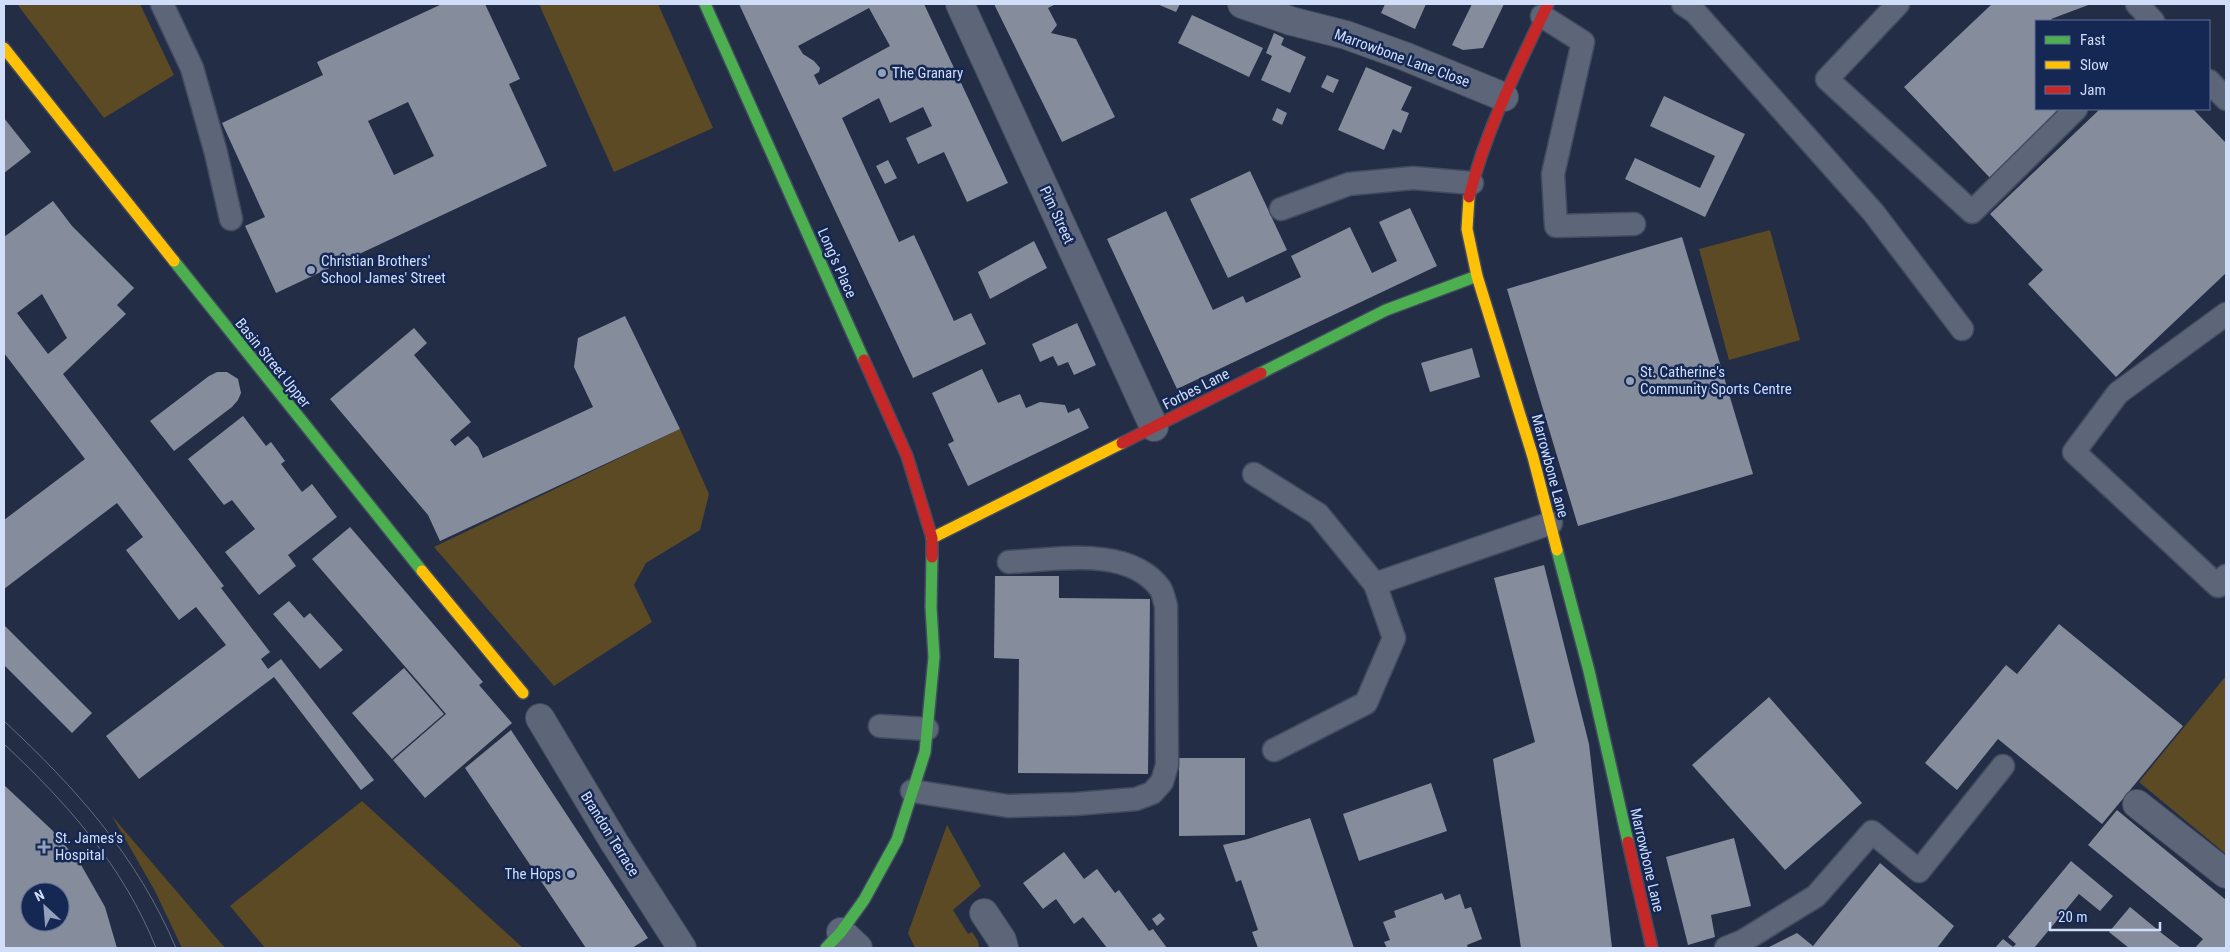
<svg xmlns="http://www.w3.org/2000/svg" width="2230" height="952" font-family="'Roboto Condensed',sans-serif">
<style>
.green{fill:#5c4a24}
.building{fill:#858d9d;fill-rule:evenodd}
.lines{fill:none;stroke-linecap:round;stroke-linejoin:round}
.lane-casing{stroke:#424b60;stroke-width:25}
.street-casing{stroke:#424b60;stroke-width:30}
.fast-casing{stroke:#424b60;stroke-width:14}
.slow-casing{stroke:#424b60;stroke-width:14}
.jam-casing{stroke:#424b60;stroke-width:14}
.lane{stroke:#5d6579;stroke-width:22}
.street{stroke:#5d6579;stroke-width:28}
.fast{stroke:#4caf50;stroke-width:11}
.slow{stroke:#ffc107;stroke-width:11}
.jam{stroke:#c62828;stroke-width:11}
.tram{stroke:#636b7e;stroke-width:1}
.poi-dot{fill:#93a0bb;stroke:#152753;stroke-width:2}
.labels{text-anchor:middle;stroke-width:5;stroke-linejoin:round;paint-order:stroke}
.street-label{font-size:15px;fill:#d0defa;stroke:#152753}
.poi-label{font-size:15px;fill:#d0defa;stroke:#152753;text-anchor:start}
</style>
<rect width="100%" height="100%" fill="#232d45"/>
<g class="green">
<polygon points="17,4 140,4 174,75 104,118"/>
<polygon points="539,4 658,4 713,128 614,172"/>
<polygon points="1770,230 1800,340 1729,360 1699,249"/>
<polygon points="680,429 709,494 700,530 646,563 634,585 652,622 554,686 434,547"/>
<polygon points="2226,676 2226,854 2139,782"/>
<polygon points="362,801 523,948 265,948 230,906"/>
<polygon points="112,816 225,948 182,948 155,891"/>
<polygon points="947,825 981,886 953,910 968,934 972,932 978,941 979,948 915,948 908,933"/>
</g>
<g class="building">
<path d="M442,4H485L520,79L509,84L547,166L276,293L245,226L265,217L222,123L323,75L317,62ZM408,102L434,156L394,175L368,121Z"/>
<path d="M739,4H924L1008,183L967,202L944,152L918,164L906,138L932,126L923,107L890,123L879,98L842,118L899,242L914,235L954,321L971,313L986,344L913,378ZM869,8L890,46L819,85L814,75L819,72L820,68L814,61L803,54L798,46Z"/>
<polygon points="994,4 1056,4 1048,8 1057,25 1051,33 1076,39 1115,117 1062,142"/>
<polygon points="1157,4 1180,4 1176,12"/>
<polygon points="1385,4 1426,4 1415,29 1381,13"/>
<polygon points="1472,4 1504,4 1483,48 1463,50 1452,45"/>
<polygon points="1992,4 2091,4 2051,19 2053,21 2036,21 2036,109 2066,109 1991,179 1904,87"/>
<polygon points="1192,15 1263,48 1249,77 1178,43"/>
<polygon points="1274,33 1284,38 1281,45 1306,57 1290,93 1261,80 1272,56 1266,53"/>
<polygon points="1366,67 1412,87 1401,110 1409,113 1401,133 1393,129 1384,150 1338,130"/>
<polygon points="1327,75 1339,80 1333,93 1321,87"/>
<polygon points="1664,96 1745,134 1705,217 1625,179 1635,158 1700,188 1715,156 1650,126"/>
<polygon points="1277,108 1287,113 1282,125 1272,120"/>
<polygon points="2100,109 2193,109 2226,143 2226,273 2116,377 2028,284 2043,270 1990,214"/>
<polygon points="4,118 31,152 4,173"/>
<polygon points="888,160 897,178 885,184 876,166"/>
<polygon points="1250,171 1287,250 1228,278 1190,199"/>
<path d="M53,201L72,226L134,288L117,305L126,314L63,374L224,586L221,588L270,652L261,659L268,669L281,659L374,780L361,790L274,677L139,779L106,736L226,645L196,607L179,620L126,550L143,537L117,503L4,589V520L85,459L4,353V237ZM42,294L67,338L48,354L17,313Z"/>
<polygon points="1410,208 1437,266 1177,389 1107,239 1166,211 1213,310 1243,296 1246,303 1301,277 1291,256 1350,227 1372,273 1397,261 1379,222"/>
<polygon points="1682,237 1753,474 1578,526 1507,289"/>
<polygon points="1034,241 1047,268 990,299 978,272"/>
<polygon points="625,316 680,429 440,541 428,515 330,399 414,328 427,343 414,355 471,422 450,440 455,446 468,436 478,447 483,458 593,407 574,367 578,338"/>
<polygon points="1077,323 1096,365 1074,375 1068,362 1058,366 1053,356 1040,362 1032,344"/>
<polygon points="1472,348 1480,377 1430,392 1421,363"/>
<polygon points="982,369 998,403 1020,394 1026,408 1040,402 1065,405 1068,413 1079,408 1089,428 968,486 948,444 954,441 932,393"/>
<polygon points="217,372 227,372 238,379 241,393 238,400 232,407 174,451 150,421 209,376"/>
<polygon points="243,416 266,446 271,442 285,461 281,464 302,492 312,484 337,517 288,555 296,566 259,595 225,552 255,529 232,500 224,505 188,459"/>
<polygon points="350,527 483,682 479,685 512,723 425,798 393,760 446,714 312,559"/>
<polygon points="1544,565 1589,744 1612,948 1521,948 1493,759 1535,742 1494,578"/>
<polygon points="995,576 1059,576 1059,598 1150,599 1148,774 1018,773 1019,659 994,658"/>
<polygon points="289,601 304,618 310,613 343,650 320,669 273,614"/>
<polygon points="2059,624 2183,726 2102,824 1998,739 1957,790 1925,763 2006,665 2017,674"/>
<polygon points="4,625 92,713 72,733 4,665"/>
<polygon points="404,668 444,714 392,759 352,713"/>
<polygon points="1769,697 1862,803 1785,870 1692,765"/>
<polygon points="511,730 648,938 632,948 586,948 465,768"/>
<polygon points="1179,758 1245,758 1245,835 1179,836"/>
<polygon points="1431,783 1447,831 1359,861 1343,814"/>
<path d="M4,785L52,830L80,863L105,907L117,948H4ZM30,892H60V922H30Z"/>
<polygon points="2117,810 2226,900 2226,948 2195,948 2203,939 2088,845"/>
<polygon points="1310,818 1354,948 1258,948 1252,932 1258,930 1241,880 1236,882 1223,845 1248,839"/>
<polygon points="1734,838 1751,906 1711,915 1715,937 1688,945 1666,857"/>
<polygon points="1064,852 1084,879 1097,869 1115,893 1119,890 1149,931 1153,929 1167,948 1107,948 1083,917 1074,924 1056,899 1043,909 1023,883"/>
<polygon points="2071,861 2113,896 2100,911 2079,894 2034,948 1995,948 2003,939 2013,947 2016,944 2008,937"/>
<polygon points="1880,863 1954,926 1937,948 1767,948 1797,933 1813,946"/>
<polygon points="1442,893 1445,900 1460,894 1465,909 1471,907 1482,939 1467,945 1468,948 1387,948 1384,942 1390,940 1383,922 1396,917 1394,911"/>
<polygon points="2130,907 2164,935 2181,948 2129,948 2109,932"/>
<polygon points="1160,913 1165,919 1157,926 1152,919"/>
</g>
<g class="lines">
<defs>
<g id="lane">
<polyline points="162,4 192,68 216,153 231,219"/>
<polyline points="1683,4 1695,12 1873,212 1962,329"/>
<polyline points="1898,4 1827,79 1972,212 2076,109"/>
<polyline points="2137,4 2153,21"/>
<polyline points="1542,16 1583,42 1553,174 1556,226 1634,224"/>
<polyline points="2209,81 2226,99"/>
<polyline points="1281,209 1349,184 1413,178 1472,183"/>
<polyline points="2226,314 2118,393 2074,452 2218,586 2226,576"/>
<polyline points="1254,474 1318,514 1375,584 1551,523"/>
<polyline points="880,726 927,729"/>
<polyline points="1274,750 1366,703 1394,638 1375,584"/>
<path d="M912,791L1008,806L1076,804L1136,799L1152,793L1162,782L1167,765L1166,606C1164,600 1163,592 1160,588C1128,545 1055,560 1009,562"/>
<polyline points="1726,948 1743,941 1816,896 1872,832 1919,871 2003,766"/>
</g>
<g id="street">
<polyline points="960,4 1154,427"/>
<polyline points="1242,4 1291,21 1346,35 1404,56 1504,97"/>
<polyline points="540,718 614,842 682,948"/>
<polyline points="2137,804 2226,874"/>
<polyline points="984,913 1002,940 1004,948"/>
<polyline points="841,932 858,948"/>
</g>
<g id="fast">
<polyline points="705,4 864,360"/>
<polyline points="174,261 422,571"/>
<polyline points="1261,373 1386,310 1477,276"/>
<polyline points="1557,550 1589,671 1628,842"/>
<polyline points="826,948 841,932 864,900 897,840 925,752 934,657 931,607 932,557"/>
</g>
<g id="slow">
<polyline points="4,48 174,261"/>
<polyline points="1469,197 1467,229 1477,276 1533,457 1557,550"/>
<polyline points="932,538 1122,443"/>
<polyline points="422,571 523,693"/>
</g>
<g id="jam">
<path d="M1469,197C1486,129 1518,67 1548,4"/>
<polyline points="864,360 907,456 932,538 932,557"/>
<polyline points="1122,443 1261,373"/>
<polyline points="1628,842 1652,948"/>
</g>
</defs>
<use href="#lane" class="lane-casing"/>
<use href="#street" class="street-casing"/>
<use href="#fast" class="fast-casing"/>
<use href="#slow" class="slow-casing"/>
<use href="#jam" class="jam-casing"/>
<use href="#lane" class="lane"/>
<use href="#street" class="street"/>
<use href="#fast" class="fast"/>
<use href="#slow" class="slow"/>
<use href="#jam" class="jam"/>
<g class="tram">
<path d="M4,721C76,788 137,856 176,948"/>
<path d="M4,744C67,803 124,867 156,948"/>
</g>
</g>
<g class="poi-dot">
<circle cx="882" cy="73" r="5"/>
<circle cx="311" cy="270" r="5"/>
<circle cx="1630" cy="381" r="5"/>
<path d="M41.5 839.5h5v5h5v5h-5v5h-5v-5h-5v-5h5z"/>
<circle cx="571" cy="874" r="5"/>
</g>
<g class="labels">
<g class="street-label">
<text transform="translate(1402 58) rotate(20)" y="5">Marrowbone Lane Close</text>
<text transform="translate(1057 215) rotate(65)" y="5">Pim Street</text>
<text transform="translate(837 263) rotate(66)" y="5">Long's Place</text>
<text transform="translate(273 363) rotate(51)" y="5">Basin Street Upper</text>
<text transform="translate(1196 389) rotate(-27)" y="5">Forbes Lane</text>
<text transform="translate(1550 466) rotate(75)" y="5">Marrowbone Lane</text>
<text transform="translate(610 834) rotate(58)" y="5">Brandon Terrace</text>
<text transform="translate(1647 860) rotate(77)" y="5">Marrowbone Lane</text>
</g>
<g class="poi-label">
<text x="892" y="78">The Granary</text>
<text x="321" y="266">Christian Brothers'<tspan x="321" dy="17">School James' Street</tspan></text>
<text x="1640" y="377">St. Catherine's<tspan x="1640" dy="17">Community Sports Centre</tspan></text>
<text x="55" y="843">St. James's<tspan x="55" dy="17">Hospital</tspan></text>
<text x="561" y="879" text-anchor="end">The Hops</text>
</g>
</g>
<rect width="2230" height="952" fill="none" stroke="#d0defa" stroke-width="10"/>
<rect x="2035" y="20" width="175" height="90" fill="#152753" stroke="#607096"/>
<rect x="2045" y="36" width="25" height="8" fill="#4caf50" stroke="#607096"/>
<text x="2080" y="45" font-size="15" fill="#d0defa">Fast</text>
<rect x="2045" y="61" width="25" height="8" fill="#ffc107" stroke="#607096"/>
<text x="2080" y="70" font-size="15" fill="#d0defa">Slow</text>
<rect x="2045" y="86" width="25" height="8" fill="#c62828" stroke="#607096"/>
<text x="2080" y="95" font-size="15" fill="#d0defa">Jam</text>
<g transform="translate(45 907) rotate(334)"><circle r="24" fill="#152753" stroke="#607096"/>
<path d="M0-4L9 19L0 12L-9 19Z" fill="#93a0bb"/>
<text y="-8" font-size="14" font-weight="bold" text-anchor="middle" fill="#d0defa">N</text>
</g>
<path d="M2050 922v8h110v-8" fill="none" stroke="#d0defa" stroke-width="2.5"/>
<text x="2058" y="922" font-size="15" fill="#d0defa" stroke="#152753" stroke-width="4" paint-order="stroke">20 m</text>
</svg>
